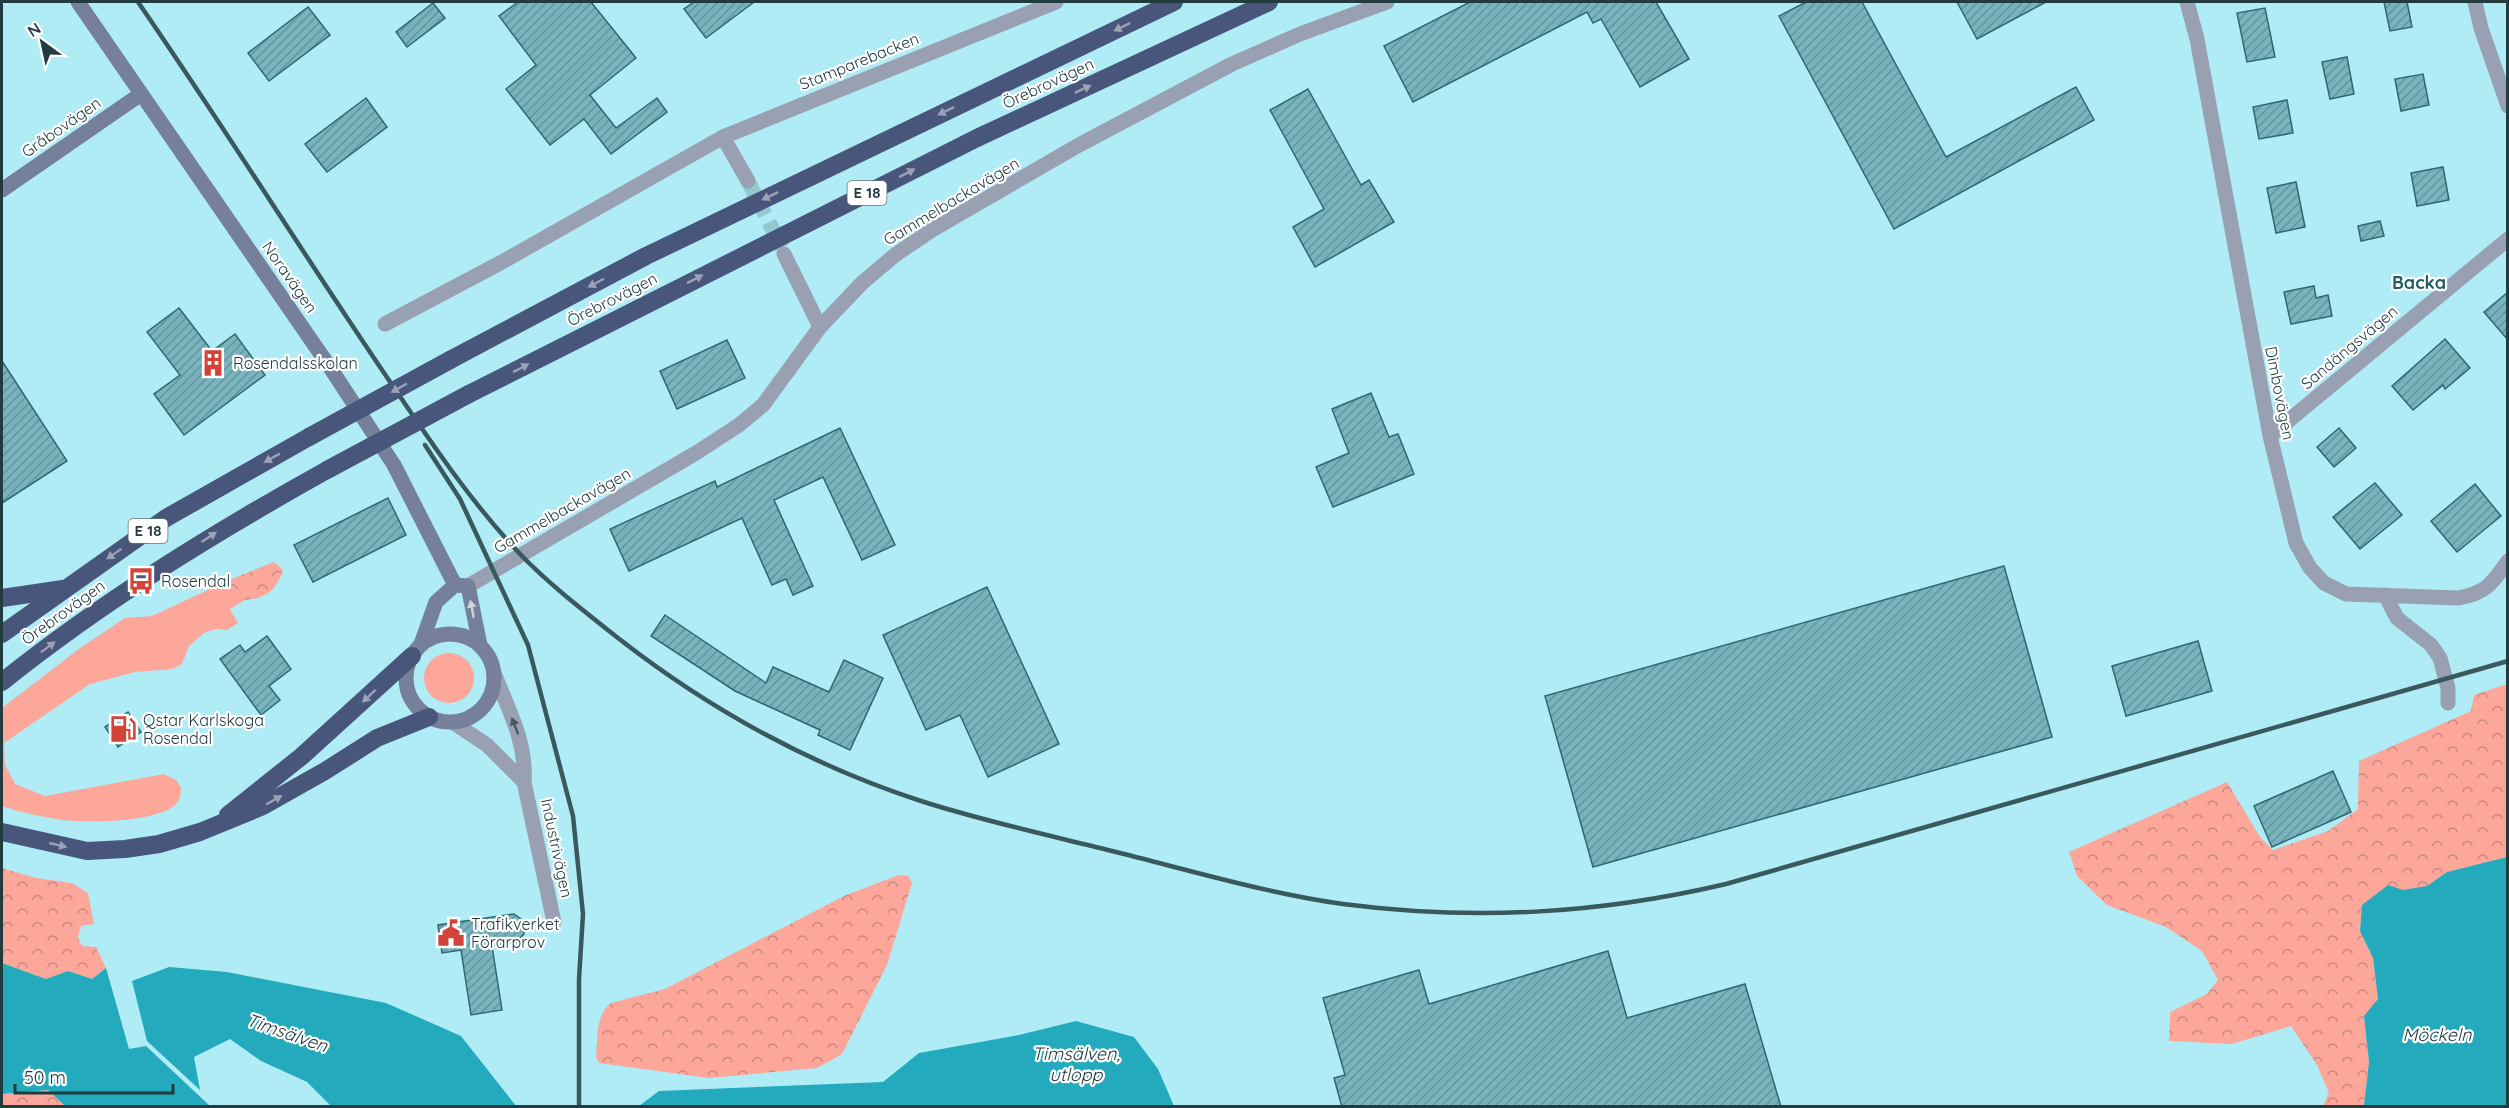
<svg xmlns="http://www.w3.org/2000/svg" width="2509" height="1108" font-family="Quicksand,sans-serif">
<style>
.grass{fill:#fda69a}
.forest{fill:url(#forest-crowns)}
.water{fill:#23abbd}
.building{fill:url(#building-hatch);stroke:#2e6972;stroke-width:1.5}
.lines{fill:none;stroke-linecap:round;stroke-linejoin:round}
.street-tunnel{stroke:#94c9d1;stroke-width:15;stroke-dasharray:15 8;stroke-linecap:butt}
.street{stroke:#98a0b2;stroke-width:15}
.secondary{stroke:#76809b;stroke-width:15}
.highway{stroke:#49567b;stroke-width:18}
.rail{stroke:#3a595f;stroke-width:4.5}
.highway-bridge{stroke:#49567b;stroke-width:18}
.oneway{fill:#9ba2b6}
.oneway2{fill:#cfd3dc}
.oneway3{fill:#455962}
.labels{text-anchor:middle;stroke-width:4.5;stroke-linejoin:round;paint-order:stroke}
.shield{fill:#fff;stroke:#647679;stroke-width:1.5}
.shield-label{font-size:15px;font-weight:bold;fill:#223b3f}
.street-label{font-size:16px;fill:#223b3f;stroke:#fff}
.poi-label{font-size:16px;fill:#223b3f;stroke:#fff;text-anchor:start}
.neighbourhood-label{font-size:18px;font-weight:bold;fill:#225e67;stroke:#fff}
.water-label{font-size:18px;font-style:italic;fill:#1c3235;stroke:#fff}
</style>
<defs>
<pattern id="forest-crowns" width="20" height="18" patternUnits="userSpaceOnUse" patternTransform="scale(1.5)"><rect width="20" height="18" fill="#fda69a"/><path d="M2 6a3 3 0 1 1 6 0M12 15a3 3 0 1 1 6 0" fill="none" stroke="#cc887f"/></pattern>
<pattern id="building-hatch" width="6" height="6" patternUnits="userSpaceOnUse" patternTransform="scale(1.5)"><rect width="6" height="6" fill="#79b4be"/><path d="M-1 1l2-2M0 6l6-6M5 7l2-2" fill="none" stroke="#63949c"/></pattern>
</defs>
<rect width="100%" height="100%" fill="#b0ecf6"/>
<g class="grass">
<path d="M227,581L245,600L230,609L238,623L227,630L216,629L204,633L189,646L182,664L172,669L135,672L90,684L4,743L5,765L15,784L45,796L164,774L176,780L181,788C181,796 179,803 171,808C149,822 83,824 56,819C38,816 19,812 2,806V708L80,648L125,618L152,616Z"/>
<circle cx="449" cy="678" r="25"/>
</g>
<g class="forest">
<path d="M274,562L283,570C276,591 266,598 245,600L227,581Z"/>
<polygon points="2507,684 2507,857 2447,872 2427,886 2375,896 2362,906 2360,931 2373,958 2378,999 2364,1017 2369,1062 2364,1106 2323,1106 2329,1093 2317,1065 2291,1026 2232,1044 2169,1041 2170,1012 2207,994 2218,980 2202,951 2166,927 2107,905 2077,876 2069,852 2227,782 2260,837 2273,850 2328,831 2358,809 2359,761 2471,711 2474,695"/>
<polygon points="2,868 36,878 72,883 88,893 94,924 81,926 78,938 82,946 96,947 106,968 92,979 68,971 46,979 2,963"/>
<path d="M899,875L908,876L912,883L887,965L842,1054L817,1068L709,1078L599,1063L596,1057C598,1039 595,1015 611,1003L665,989L846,895Z"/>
<polygon points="48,1090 65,1106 2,1106 2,1094"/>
</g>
<g class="water">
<polygon points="2507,857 2507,1106 2364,1106 2369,1062 2364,1016 2378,999 2373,958 2360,931 2362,905 2388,885 2403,890 2427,886 2447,872"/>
<polygon points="2,963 46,979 68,971 92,979 106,968 129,1049 146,1046 210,1106 65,1106 48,1090 2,1094"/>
<polygon points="169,967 227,972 386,1003 461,1036 516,1106 331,1106 307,1082 261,1061 230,1039 194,1057 200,1090 147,1041 132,981"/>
<polygon points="1076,1021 1134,1037 1158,1069 1174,1106 639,1106 659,1091 883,1082 919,1053 1019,1035"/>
</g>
<g class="building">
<polygon points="518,2 591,2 636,58 590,95 616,128 657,98 667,112 611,154 584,119 550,145 506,89 536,65 499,16"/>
<polygon points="694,2 754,2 706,38 684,9"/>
<polygon points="1470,2 1656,2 1689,59 1640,87 1601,19 1593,23 1587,12 1413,102 1384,46"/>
<polygon points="1806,2 1862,2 1946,157 2076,87 2094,120 1894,229 1779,16"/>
<polygon points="1957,2 2046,2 1977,39"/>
<polygon points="2384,2 2407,2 2412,27 2390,31"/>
<polygon points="433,3 445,18 407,47 396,32"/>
<polygon points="308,7 330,35 269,81 248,53"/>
<polygon points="2265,8 2275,57 2247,62 2237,13"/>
<polygon points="2347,57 2354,94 2330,99 2322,62"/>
<polygon points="2423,74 2429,105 2401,111 2395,79"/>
<polygon points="1308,89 1361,185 1369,180 1394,222 1315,267 1293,227 1324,209 1270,110"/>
<polygon points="366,98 387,127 327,172 305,144"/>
<polygon points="2287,100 2293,133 2259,139 2253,107"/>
<polygon points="2443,167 2449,200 2417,206 2411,173"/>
<polygon points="2296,182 2305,227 2276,233 2267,188"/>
<polygon points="2380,221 2384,236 2361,241 2358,226"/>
<polygon points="2314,286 2316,298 2328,295 2332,316 2291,324 2284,292"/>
<polygon points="2508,292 2508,340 2484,312"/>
<polygon points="179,308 212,351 235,334 265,375 184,435 154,394 180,375 147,332"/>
<polygon points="2445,339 2470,368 2445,389 2443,385 2413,410 2392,386"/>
<polygon points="727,340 745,378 677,409 660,371"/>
<polygon points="2,361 67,461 2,503"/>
<polygon points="1371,393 1389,437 1398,434 1414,474 1333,507 1316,467 1349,453 1332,409"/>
<polygon points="840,428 895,545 862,560 823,477 774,500 813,586 793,595 786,579 772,585 742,518 629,571 610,529 715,481 717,487"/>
<polygon points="2339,428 2356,448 2334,467 2317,447"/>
<polygon points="2375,483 2402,515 2360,549 2333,517"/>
<polygon points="2475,484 2501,516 2457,552 2431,521"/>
<polygon points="388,498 406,535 313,582 294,545"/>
<polygon points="2004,566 2052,737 1593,867 1545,696"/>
<polygon points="987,587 1059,744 988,777 960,715 926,730 883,635"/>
<polygon points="665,615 766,683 773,667 829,692 844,660 883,678 850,750 818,735 820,730 735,691 651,636"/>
<polygon points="267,636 291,669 269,686 280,700 261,715 220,659 240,645 245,652"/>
<polygon points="2198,641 2212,691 2126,716 2112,666"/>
<polygon points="128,712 141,732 118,747 105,727"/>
<polygon points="2333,771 2351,812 2272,847 2254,806"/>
<polygon points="514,914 521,919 524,934 517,942 492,946 502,1010 471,1015 461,950 442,953 438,925"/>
<polygon points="1608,951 1627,1018 1745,984 1781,1107 1342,1107 1334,1078 1345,1075 1323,998 1419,970 1429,1004"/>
</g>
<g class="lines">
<polyline class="street-tunnel" points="748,181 782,248"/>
<g class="street">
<path d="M2187,2L2197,39L2270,436L2296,543L2310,568L2324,583L2346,594L2458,598C2487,593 2492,583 2508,561"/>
<polyline points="2475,2 2481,28 2508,106"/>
<polyline points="723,137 748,181"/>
<polyline points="784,254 820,327"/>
<polyline points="385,324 502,262 723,137 1056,2"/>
<polyline points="2270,436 2508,239"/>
<polyline points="468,586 696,453 739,425 763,405 820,327 862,283 895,255 932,230 1079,145 1232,64 1300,34 1387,2"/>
<polyline points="2385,595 2397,618 2431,645 2440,658 2448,688 2448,703"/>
<path d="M494,673C508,708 527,743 524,782L554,922"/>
<polyline points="454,723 487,745 524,782"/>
</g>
<g class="secondary">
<polyline points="78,2 329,366 394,465 455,585"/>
<polyline points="2,190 141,94"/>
<circle cx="450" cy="678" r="44"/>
<polyline points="421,644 436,602 455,585 468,586 480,645"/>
</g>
<g class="highway">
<polyline points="450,360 646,256 1174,2"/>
<polyline points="469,394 977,138 1269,2"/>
<polyline points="2,598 63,589"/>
<polyline points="2,634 166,518 309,437"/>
<path d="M2,682C103,601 214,533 327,470"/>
<polyline points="228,815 302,756 412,656"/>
<polyline points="2,832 87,851 125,849 159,844 200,832 263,806 325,771 377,738 429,717"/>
</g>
<g class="rail">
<path d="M138,2C220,121 297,244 378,364C422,429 466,497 520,554C550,585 584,611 618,638C709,709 810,765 921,801C983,821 1048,835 1112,851C1189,870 1265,893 1343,904C1475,921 1598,914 1726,884L2508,661"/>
<polyline points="425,445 460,499 528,645 573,816 583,914 579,979 579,1106"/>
</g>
<g class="highway-bridge">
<polyline points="309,437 450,360"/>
<polyline points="327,470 469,394"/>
</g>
</g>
<defs><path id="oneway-solid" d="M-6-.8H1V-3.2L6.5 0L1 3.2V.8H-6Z" transform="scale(1.5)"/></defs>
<g class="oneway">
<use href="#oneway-solid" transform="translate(1122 27) rotate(154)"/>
<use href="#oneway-solid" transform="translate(1083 89) rotate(-25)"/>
<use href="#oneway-solid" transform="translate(946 111) rotate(154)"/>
<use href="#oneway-solid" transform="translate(907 173) rotate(-27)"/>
<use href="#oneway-solid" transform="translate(770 196) rotate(154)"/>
<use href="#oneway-solid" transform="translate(695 279) rotate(-27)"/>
<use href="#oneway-solid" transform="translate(596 283) rotate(152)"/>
<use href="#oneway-solid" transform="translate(521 368) rotate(-27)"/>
<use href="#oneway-solid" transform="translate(399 388) rotate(151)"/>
<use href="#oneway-solid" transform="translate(272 458) rotate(151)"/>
<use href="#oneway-solid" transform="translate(209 537) rotate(-33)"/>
<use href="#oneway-solid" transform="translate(114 554) rotate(145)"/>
<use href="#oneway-solid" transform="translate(48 647) rotate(-37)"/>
<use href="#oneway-solid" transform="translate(369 696) rotate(137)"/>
<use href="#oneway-solid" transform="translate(274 800) rotate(-30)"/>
<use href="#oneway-solid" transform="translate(58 845) rotate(13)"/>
</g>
<use class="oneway2" href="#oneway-solid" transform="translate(472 609) rotate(-101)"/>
<use class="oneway3" href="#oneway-solid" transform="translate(515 726) rotate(-111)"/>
<defs>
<symbol id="building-bare" viewBox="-9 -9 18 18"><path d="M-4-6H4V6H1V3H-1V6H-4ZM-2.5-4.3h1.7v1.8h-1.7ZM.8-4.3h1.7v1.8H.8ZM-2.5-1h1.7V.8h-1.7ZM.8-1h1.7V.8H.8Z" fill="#d14437" stroke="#fff" stroke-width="2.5" paint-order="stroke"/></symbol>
<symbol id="bus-bare" viewBox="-9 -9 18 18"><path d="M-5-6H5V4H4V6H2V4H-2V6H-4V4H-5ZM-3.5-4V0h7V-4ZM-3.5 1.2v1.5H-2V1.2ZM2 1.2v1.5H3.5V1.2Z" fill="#d14437" stroke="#fff" stroke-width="2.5" paint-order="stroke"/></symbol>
<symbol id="fuel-bare" viewBox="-9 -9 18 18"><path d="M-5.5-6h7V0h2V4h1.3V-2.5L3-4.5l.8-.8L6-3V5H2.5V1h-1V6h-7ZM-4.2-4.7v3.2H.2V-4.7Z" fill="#d14437" stroke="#fff" stroke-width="2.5" paint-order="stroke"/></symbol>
<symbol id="civic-bare" viewBox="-9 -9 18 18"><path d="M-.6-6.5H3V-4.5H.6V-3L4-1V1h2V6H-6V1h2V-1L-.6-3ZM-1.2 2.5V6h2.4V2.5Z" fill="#d14437" stroke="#fff" stroke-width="2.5" paint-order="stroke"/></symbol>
</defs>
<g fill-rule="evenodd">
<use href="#building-bare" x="194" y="344" width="38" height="38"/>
<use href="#bus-bare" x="122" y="562" width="38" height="38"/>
<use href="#fuel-bare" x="104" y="710" width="38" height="38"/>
<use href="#civic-bare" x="432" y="914" width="38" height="38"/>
</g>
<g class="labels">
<g class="shield">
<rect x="847.5" y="181" width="39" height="24" rx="4.5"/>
<rect x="128.5" y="519" width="39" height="24" rx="4.5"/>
</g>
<g class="shield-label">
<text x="867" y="198">E 18</text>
<text x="148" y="536">E 18</text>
</g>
<g class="street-label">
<text transform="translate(859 61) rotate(-22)" y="6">Stamparebacken</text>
<text transform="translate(1048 83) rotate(-25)" y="6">Örebrovägen</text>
<text transform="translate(61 127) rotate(-35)" y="6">Gråbovägen</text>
<text transform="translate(951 201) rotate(-31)" y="6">Gammelbackavägen</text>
<text transform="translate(290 277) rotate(55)" y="6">Noravägen</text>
<text transform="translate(612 299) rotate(-27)" y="6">Örebrovägen</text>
<text transform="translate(2349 347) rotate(-40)" y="6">Sandängsvägen</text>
<text transform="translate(2280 393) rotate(79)" y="6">Dimbovägen</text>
<text transform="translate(562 510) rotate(-30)" y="6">Gammelbackavägen</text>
<text transform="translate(63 612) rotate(-36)" y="6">Örebrovägen</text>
<text transform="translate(557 848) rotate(78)" y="6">Industrivägen</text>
</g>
<g class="poi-label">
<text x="233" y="369">Rosendalsskolan</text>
<text x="161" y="587">Rosendal</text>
<text x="143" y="726">Qstar Karlskoga<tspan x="143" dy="18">Rosendal</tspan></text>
<text x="471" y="930">Trafikverket<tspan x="471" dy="18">Förarprov</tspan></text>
</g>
<g class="neighbourhood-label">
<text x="2419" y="289">Backa</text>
</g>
<g class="water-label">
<text transform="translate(287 1033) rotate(19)" y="6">Timsälven</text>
<text x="2437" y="1041">Möckeln</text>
<text x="1076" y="1060">Timsälven,<tspan x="1076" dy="21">utlopp</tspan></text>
</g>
</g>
<rect width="2509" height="1108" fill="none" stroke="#223b3f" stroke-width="6"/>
<g transform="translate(42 42) rotate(327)" stroke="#ffffff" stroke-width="4.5" paint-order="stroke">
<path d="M0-4.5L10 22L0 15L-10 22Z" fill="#223b3f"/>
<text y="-9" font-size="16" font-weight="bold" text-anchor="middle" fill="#223b3f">N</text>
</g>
<path d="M15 1084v9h158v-9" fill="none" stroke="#223b3f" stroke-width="3"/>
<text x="24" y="1084" font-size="18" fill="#223b3f" stroke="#ffffff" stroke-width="4.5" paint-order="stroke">50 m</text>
</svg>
